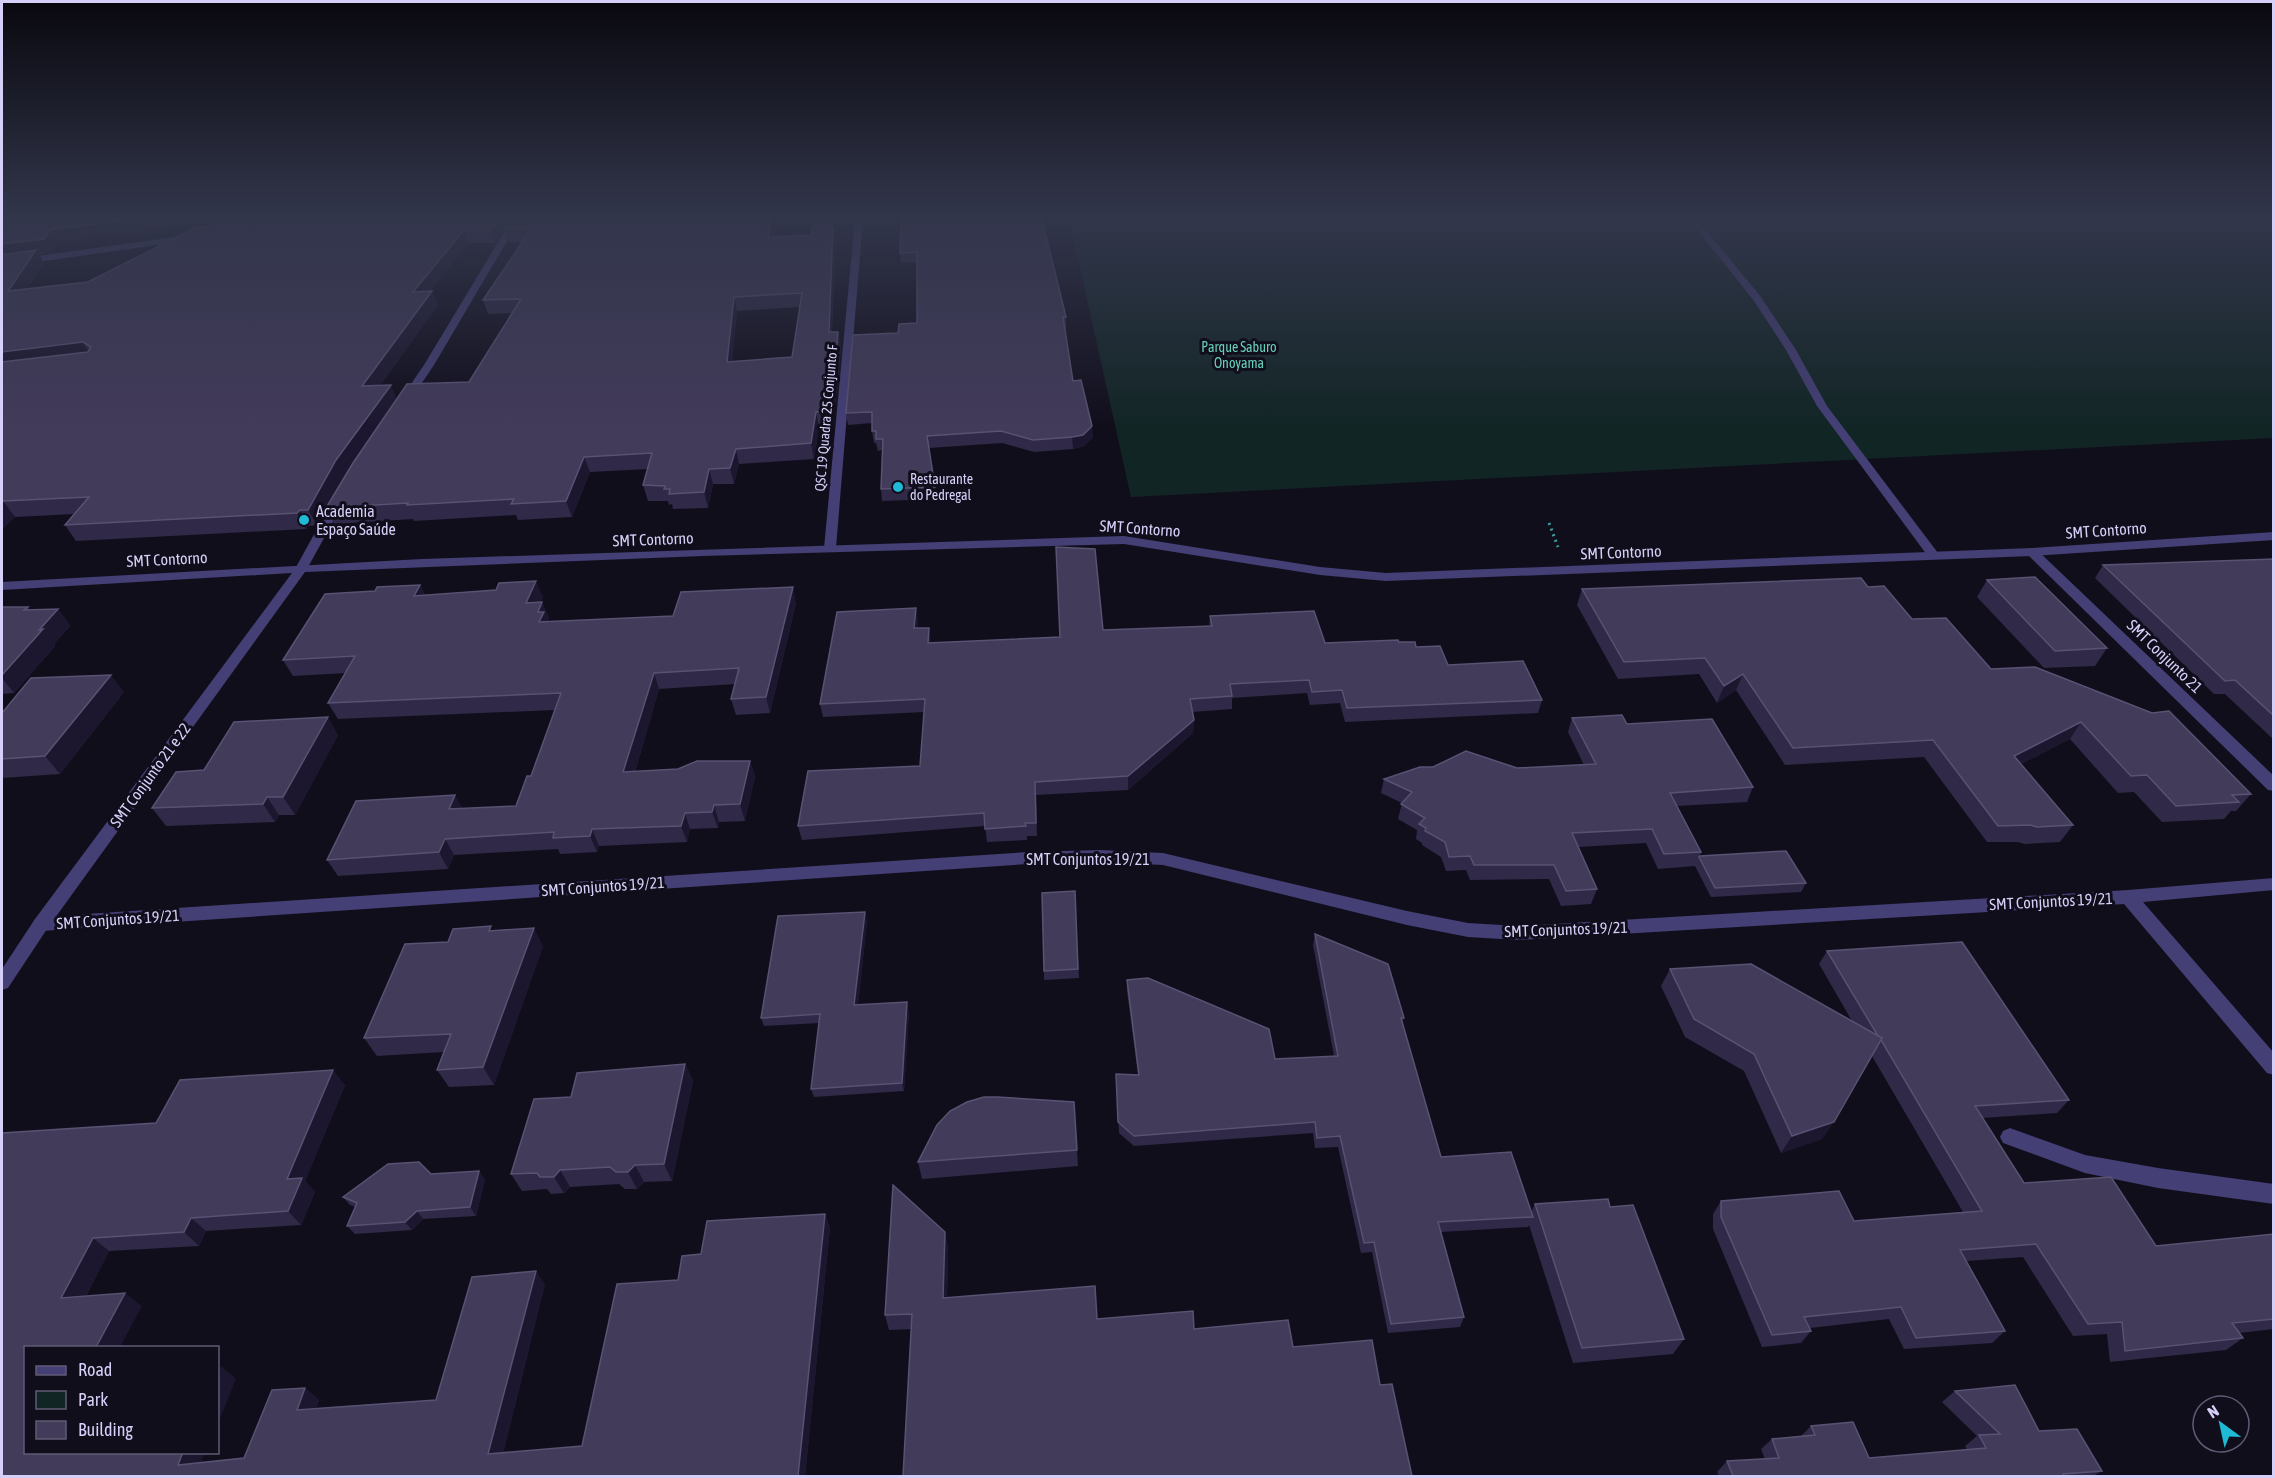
<svg xmlns="http://www.w3.org/2000/svg" width="2275" height="1478" font-family="'Asap Condensed',sans-serif">
<style>
.green{fill:#122525}
.lines{fill:none;stroke-linecap:round;stroke-linejoin:round}
.path{stroke:#3d9f9e;stroke-width:3;stroke-dasharray:2 4;stroke-linecap:butt}
.service{fill:#443f75;fill-rule:evenodd}
.minor{fill:#443f75;fill-rule:evenodd}
.tertiary{fill:#443f75;fill-rule:evenodd}
.wall{fill:#302947;fill-rule:evenodd}
.shaded-wall{fill:#1c172e}
.building{fill:#423b5a;stroke:#595273;stroke-width:1.5;fill-rule:evenodd}
.poi-dot{fill:#1ebad6;stroke:#110e1c;stroke-width:2}
.labels{text-anchor:middle;stroke-width:6;stroke-linejoin:round;paint-order:stroke}
.far-park-label{font-size:14px;fill:#66ceb9;stroke:#110e1c}
.far-street-label{font-size:14px;fill:#d6cff8;stroke:#110e1c}
.far-poi-label{font-size:14px;fill:#d6cff8;stroke:#110e1c;text-anchor:start}
.poi-label{font-size:16px;fill:#d6cff8;stroke:#110e1c;text-anchor:start}
.street-label{font-size:16px;fill:#d6cff8;stroke:#110e1c}
</style>
<rect width="100%" height="100%" fill="#110e1c"/>
<polygon class="green" points="1069,219 2273,219 2273,438 1131,497"/>
<g class="lines">
<polyline class="path" points="1549,523 1558,547"/>
<polygon class="service" points="2010,1128 2085,1155 2158,1168 2274,1184 2274,1204 2158,1188 2085,1173 2003,1143 2000,1137 2003,1131"/>
<g class="minor">
<polygon points="512,219 520,219 434,365 409,402 401,402 400,400 424,365"/>
<polygon points="855,219 863,219 836,548 830,552 824,548"/>
<polygon points="1689,219 1697,219 1761,297 1796,350 1827,406 1938,553 1940,556 1938,559 1930,559 1817,406 1786,350 1754,301"/>
<polygon points="189,235 192,236 192,240 2,267 2,261"/>
<polygon points="339,496 345,500 307,569 306,572 296,572 295,569 333,500"/>
<polygon points="2032,548 2036,549 2274,776 2274,791 2268,790 2028,555 2026,552 2028,549"/>
<polygon points="1100,850 1163,853 1407,911 1468,923 1518,926 2128,890 2274,878 2274,890 2143,902 2274,1053 2274,1075 2267,1073 2124,904 1518,940 1468,937 1407,925 1163,865 1100,862 1028,864 41,931 35,929 32,924 35,919 41,917 1028,852"/>
</g>
<polygon class="tertiary" points="2274,532 2274,540 2032,556 1386,581 1320,575 1124,544 703,556 305,572 47,929 8,988 2,990 2,969 35,919 292,573 2,590 2,582 422,559 1124,536 1320,567 1386,573 2032,548"/>
</g>
<g class="wall">
<path d="M2,219H510L495,243H469L430,291H432L438,305L380,385L397,399L469,382L512,313L488,314L483,300L523,242H509L504,229L775,221L773,237L836,239L832,332H838L841,346L833,426L819,427L814,459L739,464L734,484H713L708,508L673,509L672,504L669,505L668,501H648L643,485L648,469L590,472L572,517L518,520L516,515L414,521L413,519L334,524L326,508L349,468L344,476L317,525L308,526L306,529L76,541L65,525L74,514L15,517L2,529ZM225,220L227,223L88,282L27,289L44,263L39,254L52,252L57,243ZM800,307L792,357L732,362L737,311Z"/>
<polygon points="901,219 1066,317 1066,327 1065,327 1073,381 1093,437 1084,446 1073,449 1034,452 1002,443 929,448 936,499 882,501 881,489 882,450 878,451 876,443 874,443 872,431 872,423 848,425 846,413 898,333 917,323 917,262 901,263 900,253"/>
<polygon points="2274,559 2274,740 2225,694 2214,694 2095,578 2103,565"/>
<polygon points="1987,580 2107,648 2095,666 2044,668 1977,597"/>
<polygon points="420,585 425,595 543,597 540,602 542,602 549,618 548,620 548,622 673,616 796,603 770,713 736,715 731,699 735,684 659,689 635,772 678,769 750,761 755,777 745,821 719,822 718,828 690,829 687,842 599,846 597,852 560,854 558,849 454,855 448,869 338,876 327,860 462,809 516,806 531,776 555,710 338,719 328,703 346,673 293,676 283,660 375,591"/>
<polygon points="1868,587 1912,619 1991,669 2251,794 2236,811 2231,811 2224,819 2162,822 2134,792 2118,793 2070,739 2021,764 2073,825 2060,842 2025,844 2018,842 1987,842 1924,757 1785,765 1736,690 1717,703 1699,674 1618,679 1577,605 1582,589"/>
<polygon points="2,607 28,607 30,610 58,609 70,626 54,644 55,646 14,693 2,694"/>
<polygon points="1210,616 1325,643 1399,642 1416,647 1448,665 1542,700 1538,713 1345,722 1340,703 1310,705 1307,693 1232,698 1232,709 1192,712 1194,720 1193,733 1128,790 1036,795 1037,836 1027,836 1027,840 987,842 985,826 802,840 798,826 920,766 924,712 823,717 820,704 918,621 917,628 929,628 930,643 1060,637 1103,630 1209,627"/>
<polygon points="124,692 60,774 2,778 2,713"/>
<polygon points="1572,718 1627,724 1753,787 1747,802 1677,806 1701,852 1700,856 1806,883 1801,892 1711,897 1695,866 1658,869 1646,843 1578,847 1597,889 1591,904 1561,906 1549,879 1470,880 1466,870 1446,871 1441,857 1422,845 1422,843 1416,839 1417,830 1398,819 1402,803 1381,793 1384,779 1517,768 1584,765 1568,732"/>
<polygon points="338,735 295,815 279,815 275,822 166,826 152,808 204,770"/>
<polygon points="1075,891 1079,978 1044,980 1044,971"/>
<polygon points="867,921 858,1005 909,1011 904,1091 814,1097 811,1089 819,1023 764,1026 761,1018"/>
<polygon points="494,931 543,946 494,1085 449,1087 437,1070 444,1052 377,1056 364,1038 448,942"/>
<polygon points="1315,934 1404,1018 1402,1023 1441,1157 1531,1212 1535,1204 1610,1207 1684,1339 1673,1354 1573,1363 1529,1225 1528,1227 1441,1232 1464,1317 1460,1327 1388,1333 1372,1252 1361,1253 1338,1147 1315,1148 1313,1133 1134,1146 1119,1133 1116,1074 1138,1075 1127,991 1127,980 1275,1059 1334,1056 1313,945"/>
<polygon points="1827,951 2069,1100 2057,1113 1982,1118 2024,1183 2156,1246 2274,1234 2274,1329 2239,1333 2243,1338 2226,1350 2110,1362 2107,1334 2073,1336 2023,1257 1966,1261 2005,1331 1992,1343 1904,1349 1889,1319 1810,1328 1811,1331 1801,1343 1762,1347 1713,1229 1713,1214 1721,1201 1854,1221 1963,1212 1872,1056 1822,1139 1781,1153 1744,1071 1685,1037 1661,986 1670,969 1852,1021 1819,964"/>
<polygon points="685,1064 693,1081 672,1181 644,1182 637,1189 625,1189 619,1184 570,1187 564,1193 551,1194 547,1189 522,1191 511,1174 571,1097"/>
<polygon points="345,1085 305,1181 315,1192 301,1225 206,1231 199,1246 109,1251 86,1296 142,1306 26,1452 201,1463 244,1458 305,1388 319,1400 316,1408 436,1400 545,1284 503,1453 582,1446 678,1280 701,1254 825,1214 830,1228 805,1476 2,1476 2,1133 156,1123"/>
<polygon points="1074,1102 1078,1166 922,1179 918,1162"/>
<polygon points="479,1171 485,1180 476,1216 423,1219 412,1230 355,1234 347,1226 355,1207 350,1205 343,1197 431,1174"/>
<polygon points="945,1232 948,1249 947,1297 1097,1319 1194,1329 1293,1347 1380,1385 1412,1476 912,1329 889,1330 885,1315"/>
<polygon points="1955,1391 2039,1431 2102,1471 2093,1476 1719,1476 1717,1472 1727,1461 1765,1459 1761,1449 1772,1439 1801,1436 1811,1426 1869,1458 1967,1450 1965,1446 1977,1436 1942,1402"/>
</g>
<g class="shaded-wall">
<polygon points="133,219 289,219 229,227 225,220 57,243 52,252 39,254 44,263 17,305 8,291 2,260 2,244 50,230"/>
<polygon points="497,219 510,219 495,243 491,230"/>
<polygon points="771,219 775,219 775,221 771,251 768,237"/>
<polygon points="833,226 836,239 831,346 829,332"/>
<polygon points="464,230 469,243 418,306 413,292"/>
<polygon points="432,291 438,305 369,401 362,386"/>
<polygon points="734,297 737,311 731,377 727,362"/>
<polygon points="838,332 841,346 833,426 831,411"/>
<polygon points="83,342 92,357 2,367 2,352"/>
<polygon points="391,385 397,400 344,476 317,525 308,510 336,460"/>
<polygon points="816,412 819,427 814,459 811,443"/>
<polygon points="1092,426 1093,437 1084,446 1073,449 1072,437"/>
<polygon points="736,449 739,464 734,484 730,468"/>
<polygon points="584,457 590,472 572,517 566,501"/>
<polygon points="709,469 713,484 708,508 704,492"/>
<polygon points="3,501 15,517 2,529 2,503"/>
<polygon points="300,510 308,526 306,529 297,513"/>
<polygon points="536,581 543,597 532,618 526,603"/>
<polygon points="420,585 427,600 414,596"/>
<polygon points="793,587 796,603 770,713 766,697"/>
<polygon points="542,602 549,618 548,620 550,628 539,622 538,612"/>
<polygon points="916,608 918,621 916,642 914,628"/>
<polygon points="58,609 70,626 54,644 55,646 14,693 2,678 2,675"/>
<polygon points="929,628 931,641 929,656 928,643"/>
<polygon points="654,673 659,689 630,789 623,772"/>
<polygon points="1743,674 1736,690 1717,703 1724,686"/>
<polygon points="111,675 124,692 60,774 45,756"/>
<polygon points="328,717 338,735 295,815 283,797"/>
<polygon points="1194,720 1193,733 1128,790 1128,776"/>
<polygon points="2081,722 2070,739 2003,773 2014,756"/>
<polygon points="750,761 755,777 745,821 740,804"/>
<polygon points="455,795 464,811 449,809"/>
<polygon points="267,797 279,815 275,822 263,804"/>
<polygon points="714,805 719,822 718,828 712,812"/>
<polygon points="685,813 690,829 687,842 681,826"/>
<polygon points="592,829 599,846 597,852 590,836"/>
<polygon points="445,839 454,855 448,869 439,852"/>
<polygon points="865,912 867,921 857,1014 854,1005"/>
<polygon points="534,928 543,946 494,1085 483,1067"/>
<polygon points="907,1002 909,1011 904,1091 902,1083"/>
<polygon points="685,1064 693,1081 672,1181 664,1164"/>
<polygon points="333,1070 345,1085 305,1181 315,1192 301,1225 288,1211 287,1179"/>
<polygon points="1834,1122 1822,1139 1781,1153 1792,1136"/>
<polygon points="635,1165 644,1182 637,1189 628,1172"/>
<polygon points="560,1170 570,1187 564,1193 554,1177"/>
<polygon points="479,1171 485,1180 476,1216 470,1207"/>
<polygon points="417,1211 423,1219 412,1230 405,1222"/>
<polygon points="825,1214 830,1228 805,1476 798,1476"/>
<polygon points="191,1218 206,1231 199,1246 184,1232"/>
<polygon points="945,1232 948,1249 947,1313 943,1298"/>
<polygon points="93,1238 109,1251 78,1311 61,1298"/>
<polygon points="536,1271 545,1284 500,1465 488,1454"/>
<polygon points="125,1293 142,1306 120,1347 96,1347"/>
<polygon points="221,1366 236,1379 218,1423 218,1373"/>
<polygon points="305,1388 319,1400 312,1422 297,1410"/>
<polygon points="183,1452 205,1452 195,1476 178,1465"/>
</g>
<g class="building">
<polygon points="2,219 133,219 50,230 44,239 2,244"/>
<polygon points="260,219 497,219 491,230 464,230 413,292 432,291 362,386 391,385 336,460 308,510 300,510 297,513 65,525 89,497 3,501 2,503 2,362 88,352 91,347 83,342 2,352 2,255 36,250 8,291 88,282 195,228"/>
<path d="M511,219H771L768,237L811,235L813,224L833,226L829,332H838L831,411L816,412L811,443L736,449L730,468L709,469L704,492L669,494L670,489H664L665,486L643,485L652,453L584,457L566,501L511,504L514,499L407,505L408,503L326,508L353,463L407,384L469,382L521,299L483,300L532,228L504,229ZM802,293L792,357L727,362L734,297Z"/>
<polygon points="901,219 1042,219 1066,317 1063,317 1073,381 1081,380 1092,426 1083,435 1072,437 1033,440 1001,431 927,436 935,487 881,489 883,439 876,439 876,431 872,431 872,412 846,413 853,335 898,333 899,324 917,323 917,252 900,253"/>
<polygon points="1056,547 1095,549 1103,630 1212,626 1210,616 1314,611 1325,643 1398,640 1399,642 1415,642 1416,647 1440,646 1448,665 1523,661 1542,700 1347,708 1342,690 1312,692 1309,680 1230,684 1232,696 1190,699 1194,720 1128,776 1035,782 1036,823 1025,823 1026,826 985,829 984,813 798,826 808,771 920,766 925,699 820,704 837,612 916,608 914,628 929,628 928,643 1060,637"/>
<polygon points="2274,559 2274,716 2235,680 2225,681 2103,565"/>
<polygon points="2035,577 2107,648 2055,651 1987,580"/>
<polygon points="1861,578 1868,587 1884,586 1912,619 1946,618 1991,669 2035,667 2152,713 2169,711 2251,794 2232,795 2239,802 2176,806 2147,775 2131,776 2081,722 2014,756 2073,825 2037,827 2030,825 1998,826 1933,740 1793,748 1743,674 1724,686 1705,658 1624,662 1582,589"/>
<polygon points="536,581 526,603 542,602 538,612 544,612 539,622 673,616 681,592 793,587 766,697 731,699 739,668 654,673 623,772 678,769 697,761 750,761 740,804 714,805 712,812 685,813 681,826 592,829 590,836 553,838 554,832 445,839 439,852 327,860 356,801 455,795 449,809 516,806 527,776 531,776 561,693 328,703 355,656 283,660 325,594 375,591 377,587 420,585 414,596 496,590 499,583"/>
<polygon points="2,607 28,607 24,610 58,609 39,630 43,629 2,675"/>
<polygon points="111,675 45,756 2,759 2,713 31,678"/>
<polygon points="1622,715 1627,724 1712,719 1753,787 1670,793 1701,852 1664,854 1652,829 1572,833 1597,889 1566,891 1554,865 1474,865 1470,856 1449,857 1445,842 1425,831 1426,828 1419,824 1425,818 1401,804 1412,792 1384,779 1420,767 1433,767 1466,751 1517,768 1596,764 1572,718"/>
<polygon points="328,717 283,797 267,797 263,804 152,808 176,772 204,770 234,722"/>
<polygon points="1786,851 1806,883 1715,888 1699,857 1700,856"/>
<polygon points="1075,891 1078,969 1044,971 1042,893"/>
<polygon points="865,912 854,1005 907,1002 902,1083 811,1089 820,1014 761,1018 778,916"/>
<polygon points="491,926 489,931 534,928 483,1067 437,1070 451,1034 364,1038 405,944 448,942 453,929"/>
<polygon points="1315,934 1388,964 1404,1018 1401,1018 1441,1157 1511,1152 1533,1217 1438,1222 1464,1317 1391,1324 1374,1242 1364,1243 1340,1136 1317,1138 1315,1122 1134,1136 1118,1122 1116,1074 1139,1075 1127,980 1148,978 1269,1029 1275,1059 1338,1056"/>
<polygon points="1962,942 2069,1100 1975,1106 2024,1183 2111,1177 2156,1246 2274,1234 2274,1319 2232,1323 2243,1338 2125,1351 2122,1322 2088,1324 2036,1244 1960,1250 2005,1331 1916,1338 1901,1307 1804,1317 1811,1331 1772,1335 1721,1217 1721,1201 1839,1191 1854,1221 1982,1211 1881,1040 1882,1038 1878,1036 1827,951"/>
<polygon points="1751,964 1882,1038 1834,1122 1792,1136 1754,1054 1694,1019 1670,969"/>
<polygon points="685,1064 664,1164 635,1165 628,1172 616,1172 610,1167 560,1170 554,1177 540,1177 537,1173 511,1174 534,1099 571,1097 577,1073"/>
<polygon points="333,1070 287,1179 302,1178 288,1211 191,1218 184,1232 93,1238 61,1298 125,1293 96,1347 26,1347 26,1452 183,1452 178,1465 244,1458 272,1390 305,1388 297,1410 436,1400 472,1277 536,1271 488,1454 582,1446 617,1284 678,1280 682,1256 701,1254 707,1221 825,1214 798,1476 2,1476 2,1133 156,1123 180,1080"/>
<polygon points="984,1097 997,1097 1074,1102 1077,1150 918,1162 937,1125 950,1111 967,1102"/>
<polygon points="419,1162 431,1174 479,1171 470,1207 417,1211 405,1222 347,1226 357,1203 343,1197 388,1164"/>
<polygon points="893,1185 945,1232 943,1298 1095,1286 1097,1319 1193,1311 1194,1329 1288,1320 1293,1347 1372,1340 1380,1385 1392,1384 1412,1476 903,1476 912,1314 885,1315"/>
<polygon points="1608,1199 1610,1207 1633,1205 1684,1339 1582,1348 1535,1204"/>
<polygon points="2015,1385 2039,1431 2077,1429 2102,1471 2063,1474 2064,1476 1733,1476 1727,1461 1779,1458 1772,1439 1815,1435 1811,1426 1853,1422 1869,1458 1986,1448 1979,1435 2000,1434 1955,1391"/>
</g>
<linearGradient id="sky" x2="0" y2="1"><stop stop-color="#09080f"/><stop offset="0.51" stop-color="#32364b"/><stop offset="1" stop-color="#32364b" stop-opacity="0"/></linearGradient>
<rect width="2275" height="426" fill="url(#sky)"/>
<g class="poi-dot">
<circle cx="898" cy="487" r="6"/>
<circle cx="304" cy="520" r="6"/>
</g>
<g class="labels">
<g class="far-park-label">
<text x="1239" y="352">Parque Saburo<tspan x="1239" dy="16">Onoyama</tspan></text>
</g>
<g class="far-street-label">
<text transform="translate(826 418) rotate(-85)" y="5">QSC 19 Quadra 25 Conjunto F</text>
</g>
<g class="far-poi-label">
<text x="910" y="484">Restaurante<tspan x="910" dy="16">do Pedregal</tspan></text>
</g>
<g class="poi-label">
<text x="316" y="517">Academia<tspan x="316" dy="18">Espaço Saúde</tspan></text>
</g>
<g class="street-label">
<text transform="translate(1140 528) rotate(4)" y="6">SMT Contorno</text>
<text transform="translate(2106 530) rotate(-4)" y="6">SMT Contorno</text>
<text transform="translate(653 539) rotate(-2)" y="6">SMT Contorno</text>
<text transform="translate(1621 552) rotate(-2)" y="6">SMT Contorno</text>
<text transform="translate(167 559) rotate(-3)" y="6">SMT Contorno</text>
<text transform="translate(2165 656) rotate(44)" y="6">SMT Conjunto 21</text>
<text transform="translate(150 775) rotate(-54)" y="6">SMT Conjunto 21 e 22</text>
<text x="1088" y="865">SMT Conjuntos 19/21</text>
<text transform="translate(603 886) rotate(-4)" y="6">SMT Conjuntos 19/21</text>
<text transform="translate(2051 901) rotate(-3)" y="6">SMT Conjuntos 19/21</text>
<text transform="translate(118 919) rotate(-4)" y="6">SMT Conjuntos 19/21</text>
<text transform="translate(1566 929) rotate(-2)" y="6">SMT Conjuntos 19/21</text>
</g>
</g>
<rect width="2275" height="1478" fill="none" stroke="#d6cff8" stroke-width="6"/>
<rect x="24" y="1346" width="195" height="108" fill="#110e1c" stroke="#605b74" stroke-width="1.5"/>
<rect x="36" y="1366" width="30" height="9" fill="#443f75" stroke="#605b74" stroke-width="1.5"/>
<text x="78" y="1376" font-size="18" fill="#d6cff8">Road</text>
<rect x="36" y="1391" width="30" height="18" fill="#122525" stroke="#605b74" stroke-width="1.5"/>
<text x="78" y="1406" font-size="18" fill="#d6cff8">Park</text>
<rect x="36" y="1421" width="30" height="18" fill="#423b5a" stroke="#605b74" stroke-width="1.5"/>
<text x="78" y="1436" font-size="18" fill="#d6cff8">Building</text>
<g transform="translate(2221 1424) rotate(327)"><circle r="28" fill="#110e1c" stroke="#605b74" stroke-width="1.5"/>
<path d="M0-4.5L10 22L0 15L-10 22Z" fill="#1ebad6"/>
<text y="-9" font-size="16" font-weight="bold" text-anchor="middle" fill="#d6cff8">N</text>
</g>
</svg>
